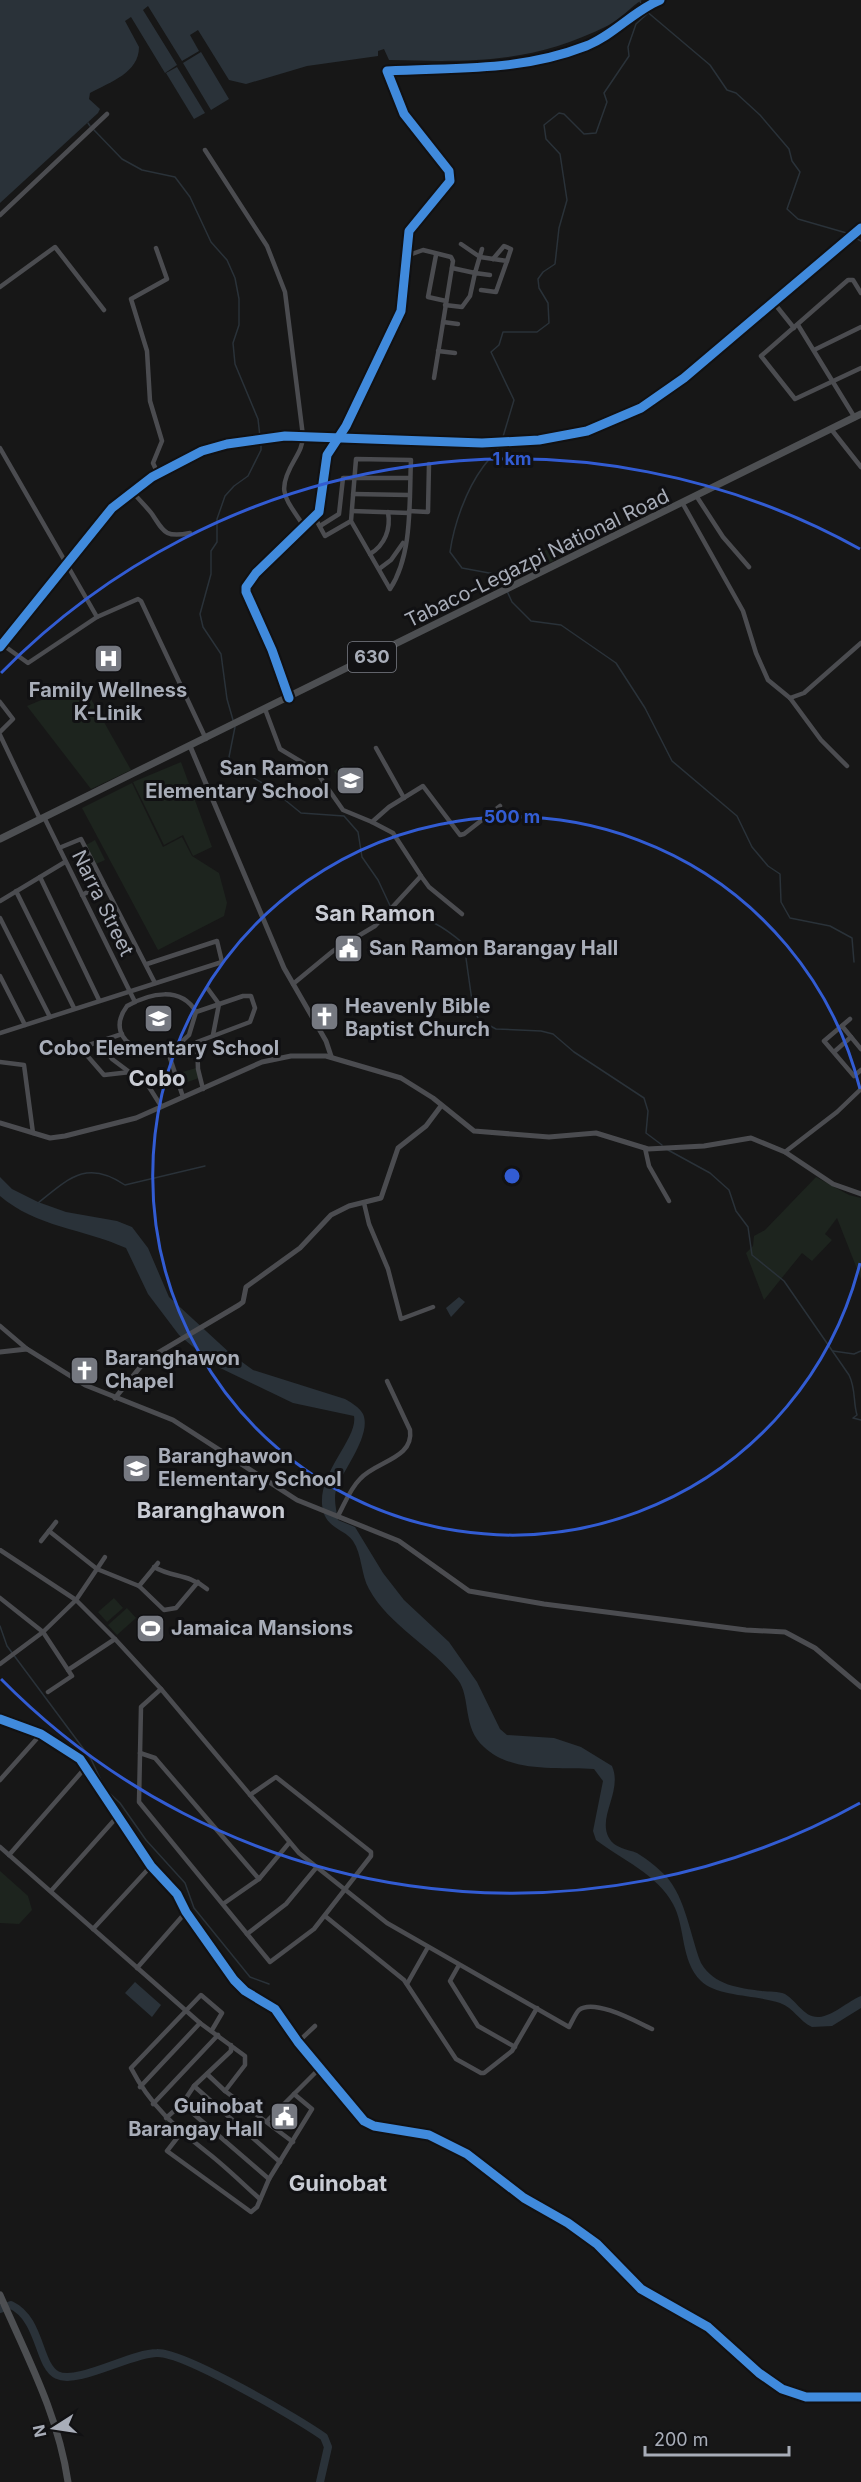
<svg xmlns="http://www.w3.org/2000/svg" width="861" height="2482" font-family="Inter,sans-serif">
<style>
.green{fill:#1d241e}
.water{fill:#2a3239}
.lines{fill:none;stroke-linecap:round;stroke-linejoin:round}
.stream{stroke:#2a3239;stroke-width:1.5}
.river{stroke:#2a3239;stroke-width:8}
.minor{stroke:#4b4c50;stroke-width:4.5}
.tertiary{stroke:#4b4c50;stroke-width:5}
.primary{stroke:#4d4f52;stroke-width:7}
.cycleway-casing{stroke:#111113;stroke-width:13}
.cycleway{stroke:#408adc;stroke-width:9}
.ring{fill:none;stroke:#325cd3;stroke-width:3}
.labels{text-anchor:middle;stroke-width:6;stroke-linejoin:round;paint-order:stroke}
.shield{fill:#111113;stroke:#7b7e86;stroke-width:1.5}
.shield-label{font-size:18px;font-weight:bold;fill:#a8adb8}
.street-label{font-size:20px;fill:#a8adb8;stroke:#111113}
.poi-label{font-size:20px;font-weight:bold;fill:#a8adb8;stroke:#111113;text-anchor:start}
.quarter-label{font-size:22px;font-weight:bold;fill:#c9ccd4;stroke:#111113}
.centre{fill:#325cd3;stroke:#111113;stroke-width:3}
.ring-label{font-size:18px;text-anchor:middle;font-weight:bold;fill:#325cd3;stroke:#111113;stroke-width:6;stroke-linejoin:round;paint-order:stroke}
</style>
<rect width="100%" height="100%" fill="#171717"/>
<g class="green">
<polygon points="549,549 551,552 555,551 558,559 546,564 542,552"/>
<polygon points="82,683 131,770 91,789 27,706"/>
<polygon points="181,762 212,847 193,856 183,835 164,845 133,782"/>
<polygon points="343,765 355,785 346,790 334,771"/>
<polygon points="132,783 163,847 182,837 192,856 219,873 227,903 224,916 158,950 82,808"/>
<polygon points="95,840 105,860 96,864 86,845"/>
<polygon points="167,1015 171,1026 151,1032 147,1020"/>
<polygon points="196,1068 199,1078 182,1084 179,1073"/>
<polygon points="816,1177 849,1195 861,1198 861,1279 837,1218 825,1234 832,1240 812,1261 802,1253 764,1300 746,1253 753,1246 754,1236 765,1230"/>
<polygon points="114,1598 123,1608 107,1622 98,1612"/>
<polygon points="127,1608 136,1618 117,1635 108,1625"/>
<polygon points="0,1871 28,1896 32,1910 19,1924 0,1923"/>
<polygon points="167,2120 174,2128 160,2140 153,2133"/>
</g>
<g class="water">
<path d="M0,0H642C630,7 621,19 609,25C531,64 473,62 389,60L384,49L378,51V56L307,66L246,84L229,80L198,30L190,35L199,51L182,61L148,6L143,10L177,65L165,73L131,17L125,21L139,47C139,73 110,82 90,93L89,99L100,109L98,113L0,203Z"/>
<polygon points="201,52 229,99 211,110 183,63"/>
<polygon points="177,67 205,113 194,119 166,73"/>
<path d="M0,1177L12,1189L38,1202L66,1212L117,1221L132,1227L148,1248L169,1297L231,1354L253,1370L345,1399C352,1403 359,1407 363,1414C372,1434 344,1469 337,1487C333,1497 336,1509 338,1520L355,1527L383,1573L404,1600L449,1642L477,1682L500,1729L507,1735L554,1738L581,1747L612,1766C623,1791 597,1817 609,1838C614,1848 627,1849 637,1853C647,1859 658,1868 666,1876C686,1899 690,1935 701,1963C714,1985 738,1988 762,1991C769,1992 778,1991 785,1994C797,2001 804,2018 819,2017C833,2016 848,2001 861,1996V2008L832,2026L812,2027C799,2021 794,2008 780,2003C758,1995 717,1997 701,1981C680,1960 686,1928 673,1904C658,1875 621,1859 596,1840L593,1831L603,1781L594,1769C559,1767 511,1773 484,1747C462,1728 471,1697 458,1680C433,1647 389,1626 369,1589C361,1575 362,1554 353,1541C344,1528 324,1529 322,1504C320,1470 358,1438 354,1416L293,1403L216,1366L179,1335L148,1294L126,1248C84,1229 36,1227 0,1196Z"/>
<polygon points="459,1297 465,1302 451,1317 446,1308"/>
<polygon points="135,1982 161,2005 152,2017 125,1993"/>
</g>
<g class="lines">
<g class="stream">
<polyline points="640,1 642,6"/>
<polyline points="645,10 710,65 727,90 736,93 760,115 789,149 792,161 800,172 787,209 798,219 850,234"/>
<polyline points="88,123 90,126"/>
<polyline points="94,130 122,159 142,170 175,177 190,197 211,242 227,260 235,278 239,299 239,325 233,343 235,364 258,419 260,437"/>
<polyline points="854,237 861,241"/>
<polyline points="502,440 514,400 491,352 499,345 503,332 537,332 549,323 548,303 539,288 538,279 543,272 555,264 559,228 567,200 560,154 546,139 544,125 559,113 564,114 584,134 596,133 607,102 604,93 629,56 628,47 636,24 647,14"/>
<path d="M500,444C496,453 489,459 483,467C466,490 454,524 450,552L462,568L500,575L505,587"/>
<polyline points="507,591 512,602 531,621 561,625 616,663 645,708 672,761 737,816 752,847 768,866 780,874 781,902 790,918 830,926 852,938 854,962"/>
<polyline points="233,720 227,699 221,654 203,627 200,614 211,574 211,551 217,542 217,519 225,496 234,486 248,476 261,450 261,441"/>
<path d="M235,727L229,757L234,766L269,787L301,813L344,816L358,832L362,857L378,880L393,912L398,917C426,914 444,927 464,944L473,1008L479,1020L496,1029L541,1031L553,1034L574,1052L644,1098L648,1111L646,1133L662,1145"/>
<path d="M668,1150L710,1173L729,1190L736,1211L748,1227L752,1255L784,1281L849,1375C856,1389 853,1402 857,1415L853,1418L861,1420"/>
<path d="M38,1203C69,1178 87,1159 125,1185L205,1166"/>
<polyline points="833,1351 854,1354 861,1351"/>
<polyline points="0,1626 7,1646 91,1759 105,1789 120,1803 146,1840 185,1883 194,1908 250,1977 269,1984"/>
</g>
<path class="river" d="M0,2309L11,2305C41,2319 38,2366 57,2375C78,2385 131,2353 157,2353C184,2352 299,2419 324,2437L328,2447L320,2482"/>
<g class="minor">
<path d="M205,150L267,246L285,292L303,436C303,445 299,452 295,459C276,491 284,496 303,525"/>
<polyline points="0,215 107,114"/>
<polyline points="461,244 480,257 507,261 496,292 481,290"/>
<polyline points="156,248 167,279 131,299 147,351 150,401 162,441 153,463 158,474"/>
<polyline points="436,255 428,297 446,301"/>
<polyline points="406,256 423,250 451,257 453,261 434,378"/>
<polyline points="493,259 504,246 511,249 507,261"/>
<polyline points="452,268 475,273 482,249"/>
<polyline points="0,287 55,247 104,310"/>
<polyline points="861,293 853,280 848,280 761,356 795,399 861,368"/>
<polyline points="774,303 794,328"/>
<polyline points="445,305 462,307 470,296 475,273 490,275"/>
<polyline points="443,322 458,324"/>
<polyline points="798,325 855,418"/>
<polyline points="814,350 861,327"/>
<polyline points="438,351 455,353"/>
<polyline points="831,429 861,467"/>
<polyline points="0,448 97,617 28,663 3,645"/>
<path d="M132,491C138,499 146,506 152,514C164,532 165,538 190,533"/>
<polyline points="353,494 409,495"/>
<polyline points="697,497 723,537 749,567"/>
<polyline points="683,504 743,611 756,653 768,680 790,698 821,740 847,766"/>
<polyline points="352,511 409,513"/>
<polyline points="409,511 428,512 429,464"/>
<path d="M314,516L325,536L351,521L390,589C413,554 409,501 411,460L356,459L351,521"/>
<polyline points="320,526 339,514 343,478 410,478"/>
<path d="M370,554C385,545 391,529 388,512"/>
<polyline points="379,569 391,560 403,543"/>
<polyline points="97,617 138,599 141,601 206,739"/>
<polyline points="0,647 112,508 152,477 202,451 227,444 285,436 482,443 539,440 587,431 641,408 684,378 861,228"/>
<path d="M289,698L272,650L246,592V587L256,573L319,512L327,455L346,426L401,311L409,231L450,181L449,171L404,114L387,71C457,67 519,72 586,46C614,35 633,11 660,0"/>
<polyline points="790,698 804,693 861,643"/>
<polyline points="0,702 13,719 0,732"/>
<polyline points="265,709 280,749 315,770 343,810 372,822 389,807 423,786 460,835 464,834 500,806"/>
<polyline points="0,735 40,819"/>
<polyline points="376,748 404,798"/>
<polyline points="44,817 135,1002"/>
<polyline points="59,848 81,839 155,983"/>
<polyline points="421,876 429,887 462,914"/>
<polyline points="40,877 99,1000"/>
<polyline points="16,891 74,1008"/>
<polyline points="82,895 103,884"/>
<polyline points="0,901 65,862"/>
<polyline points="0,918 50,1017"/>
<polyline points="0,976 25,1025"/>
<polyline points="293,984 333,951 375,926 421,876 393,833 372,822"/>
<polyline points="208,989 219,1004 213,1035"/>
<path d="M196,1012C181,986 150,993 127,1006C99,1044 158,1068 189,1035L196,1012L243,996H251L255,1008L250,1022L197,1042L198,1069L203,1089"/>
<polyline points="850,1019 824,1041 854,1076 861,1070"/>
<polyline points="842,1026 861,1049"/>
<polyline points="0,1033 222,962 217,941 147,964"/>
<polyline points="122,1034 86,1046 84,1052 104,1075 139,1071 161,1106"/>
<polyline points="100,1042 112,1059 128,1071"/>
<polyline points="167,1049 183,1097"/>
<polyline points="834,1052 851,1037"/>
<polyline points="0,1062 24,1065 33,1133"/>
<polyline points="645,1148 649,1166 669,1201"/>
<polyline points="785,1152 837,1112 861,1089"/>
<polyline points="364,1203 369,1224 388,1269 401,1319 433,1307"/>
<polyline points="0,1326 27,1349"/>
<path d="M338,1516C345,1503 350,1489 360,1479C376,1461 414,1459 410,1430L387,1381"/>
<polyline points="41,1541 49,1531"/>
<path d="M0,1550L76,1600L115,1639L161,1689L299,1853L387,1923L569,2027C572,2022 575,2014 579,2010C594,1998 637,2022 652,2029"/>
<polyline points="105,1557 97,1569 139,1586 158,1563"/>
<path d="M154,1567C173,1578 187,1573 207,1589"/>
<polyline points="139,1586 164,1610 176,1608 198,1582"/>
<polyline points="0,1598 43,1632 72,1676 48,1692"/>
<polyline points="0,1664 43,1632 76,1600 97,1569 49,1531 56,1522"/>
<polyline points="68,1670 115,1639"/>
<polyline points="161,1689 141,1707 139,1802 270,1962 314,1929 371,1856 371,1852 276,1777 250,1795"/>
<polyline points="140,1753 155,1758 259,1879"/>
<polyline points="0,1780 41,1734"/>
<polyline points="0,1847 200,2023 245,2056 245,2065 225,2091"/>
<polyline points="9,1855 86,1767"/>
<polyline points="51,1891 117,1817"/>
<polyline points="223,1904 259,1879 289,1843"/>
<polyline points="325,1916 404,1980 456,2059 481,2073 484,2073 512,2051 537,2008"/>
<polyline points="93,1929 151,1866"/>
<polyline points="247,1934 286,1904 316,1868"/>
<polyline points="459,1965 450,1981 478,2026 515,2047"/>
<polyline points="137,1968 186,1912"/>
<polyline points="407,1984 428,1947"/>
<path d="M212,2030L222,2013L201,1995L131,2068C150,2105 176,2128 208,2153C226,2167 243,2184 260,2199"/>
<polyline points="298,2042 315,2026"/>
<polyline points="207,2074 225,2091 293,2142"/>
<polyline points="194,2086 280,2162"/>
<polyline points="140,2087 200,2023"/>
<polyline points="153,2104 218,2035"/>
<polyline points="182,2104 269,2179"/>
<polyline points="166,2118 182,2104 194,2086 231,2051 231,2045"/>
<polyline points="267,2121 319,2069"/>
<polyline points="181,2133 167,2151 251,2212 257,2207 269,2179 312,2109 294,2094"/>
</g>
<g class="tertiary">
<polyline points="190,746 284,968 326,1041 331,1056"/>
<polyline points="0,1123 50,1138 65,1136 136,1118 262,1062 291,1056 326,1056 401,1078 433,1098 474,1131 549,1137 596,1133 648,1149 704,1146 751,1138 785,1152 833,1184 861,1194"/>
<polyline points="0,1352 27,1349 85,1385 173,1420 297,1500 399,1541 469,1591 544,1604 746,1630 785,1632 815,1648 861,1687"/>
<polyline points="115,1398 146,1360 239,1305 243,1302 246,1287 300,1248 331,1215 349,1206 381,1198 398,1148 426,1126 441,1106"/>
<polyline points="0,1719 41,1734 80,1759 151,1866 177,1894 186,1912 234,1980 245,1991 275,2009 298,2042 364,2121 374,2126 429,2135 467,2154 524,2198 568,2223 597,2244 641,2289 708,2327 759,2373 782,2389 806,2397 861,2397"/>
</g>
<g class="primary">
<polyline points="0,839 861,414"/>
<path d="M0,2295C27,2357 58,2414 68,2482"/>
</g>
<defs>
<g id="cycleway">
<polyline points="0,647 112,508 152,477 202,451 227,444 285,436 482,443 539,440 587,431 641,408 684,378 861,228"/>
<path d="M289,698L272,650L246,592V587L256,573L319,512L327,455L346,426L401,311L409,231L450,181L449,171L404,114L387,71C457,67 519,72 586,46C614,35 633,11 660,0"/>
<polyline points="0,1719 41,1734 80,1759 151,1866 177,1894 186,1912 234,1980 245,1991 275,2009 298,2042 364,2121 374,2126 429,2135 467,2154 524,2198 568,2223 597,2244 641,2289 708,2327 759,2373 782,2389 806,2397 861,2397"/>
</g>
</defs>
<use href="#cycleway" class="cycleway-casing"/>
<use href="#cycleway" class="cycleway"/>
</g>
<g class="ring">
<path d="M860 1263A359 359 0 1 1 860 1089"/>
<path d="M860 1803A717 717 0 0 1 1 1679M1 673A717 717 0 0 1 860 549"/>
</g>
<defs>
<symbol id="hospital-square" viewBox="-11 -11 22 22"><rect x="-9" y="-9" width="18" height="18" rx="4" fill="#757880" stroke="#111113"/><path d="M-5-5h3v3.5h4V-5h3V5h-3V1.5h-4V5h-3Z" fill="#fff"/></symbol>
<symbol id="school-square" viewBox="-11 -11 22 22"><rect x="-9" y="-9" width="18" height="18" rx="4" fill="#757880" stroke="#111113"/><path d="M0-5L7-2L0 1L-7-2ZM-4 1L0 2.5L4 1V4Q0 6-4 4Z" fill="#fff"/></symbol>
<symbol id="civic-square" viewBox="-11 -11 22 22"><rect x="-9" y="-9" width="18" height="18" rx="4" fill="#757880" stroke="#111113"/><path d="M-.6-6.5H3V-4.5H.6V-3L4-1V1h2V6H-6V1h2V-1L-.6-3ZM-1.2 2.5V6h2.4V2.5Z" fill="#fff"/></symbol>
<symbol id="church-square" viewBox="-11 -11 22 22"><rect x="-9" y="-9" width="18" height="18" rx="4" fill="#757880" stroke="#111113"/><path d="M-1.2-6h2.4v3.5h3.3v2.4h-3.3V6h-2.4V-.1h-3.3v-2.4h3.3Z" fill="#fff"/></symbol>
<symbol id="stadium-square" viewBox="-11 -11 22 22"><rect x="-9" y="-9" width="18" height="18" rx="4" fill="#757880" stroke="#111113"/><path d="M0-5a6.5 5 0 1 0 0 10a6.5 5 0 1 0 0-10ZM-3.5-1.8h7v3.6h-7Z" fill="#fff"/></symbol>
</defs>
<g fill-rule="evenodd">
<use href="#hospital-square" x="92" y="642" width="33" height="33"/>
<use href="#school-square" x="334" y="764" width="33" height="33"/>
<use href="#civic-square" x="332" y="932" width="33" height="33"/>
<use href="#church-square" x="308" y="1000" width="33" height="33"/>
<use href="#school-square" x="142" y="1002" width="33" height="33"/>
<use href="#church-square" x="68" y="1354" width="33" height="33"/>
<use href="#school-square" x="120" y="1452" width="33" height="33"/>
<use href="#stadium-square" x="134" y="1612" width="33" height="33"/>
<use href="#civic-square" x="268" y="2100" width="33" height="33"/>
</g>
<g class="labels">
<rect class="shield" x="348" y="642" width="48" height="30" rx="4.5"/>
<g class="shield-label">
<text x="372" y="663">630</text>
</g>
<g class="street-label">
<text transform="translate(537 558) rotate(-26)" y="7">Tabaco-Legazpi National Road</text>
<text transform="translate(103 903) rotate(64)" y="7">Narra Street</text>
</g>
<g class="poi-label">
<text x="108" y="697" text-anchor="middle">Family Wellness<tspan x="108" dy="23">K-Linik</tspan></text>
<text x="329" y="775" text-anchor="end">San Ramon<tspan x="329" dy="23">Elementary School</tspan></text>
<text x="369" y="955">San Ramon Barangay Hall</text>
<text x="345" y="1013">Heavenly Bible<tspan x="345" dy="23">Baptist Church</tspan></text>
<text x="159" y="1055" text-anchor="middle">Cobo Elementary School</text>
<text x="105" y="1365">Baranghawon<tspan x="105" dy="23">Chapel</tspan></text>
<text x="158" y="1463">Baranghawon<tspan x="158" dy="23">Elementary School</tspan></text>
<text x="171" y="1635">Jamaica Mansions</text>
<text x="263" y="2113" text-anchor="end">Guinobat<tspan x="263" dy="23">Barangay Hall</tspan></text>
</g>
<g class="quarter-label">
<text x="375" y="921">San Ramon</text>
<text x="157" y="1086">Cobo</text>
<text x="211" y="1518">Baranghawon</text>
<text x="338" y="2191">Guinobat</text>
</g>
</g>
<circle cx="512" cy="1176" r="9" class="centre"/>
<g class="ring-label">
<text x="512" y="465">1 km</text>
<text x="512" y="823">500 m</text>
</g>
<g transform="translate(54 2428) rotate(258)" stroke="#111113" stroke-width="4.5" paint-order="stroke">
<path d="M0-4.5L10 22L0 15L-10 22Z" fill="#a8adb8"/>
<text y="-9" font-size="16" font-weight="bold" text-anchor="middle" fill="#a8adb8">N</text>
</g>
<path d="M645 2446v9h144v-9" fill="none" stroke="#a8adb8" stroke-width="3"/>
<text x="654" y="2446" font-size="18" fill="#a8adb8" stroke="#111113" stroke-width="4.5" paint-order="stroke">200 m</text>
</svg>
